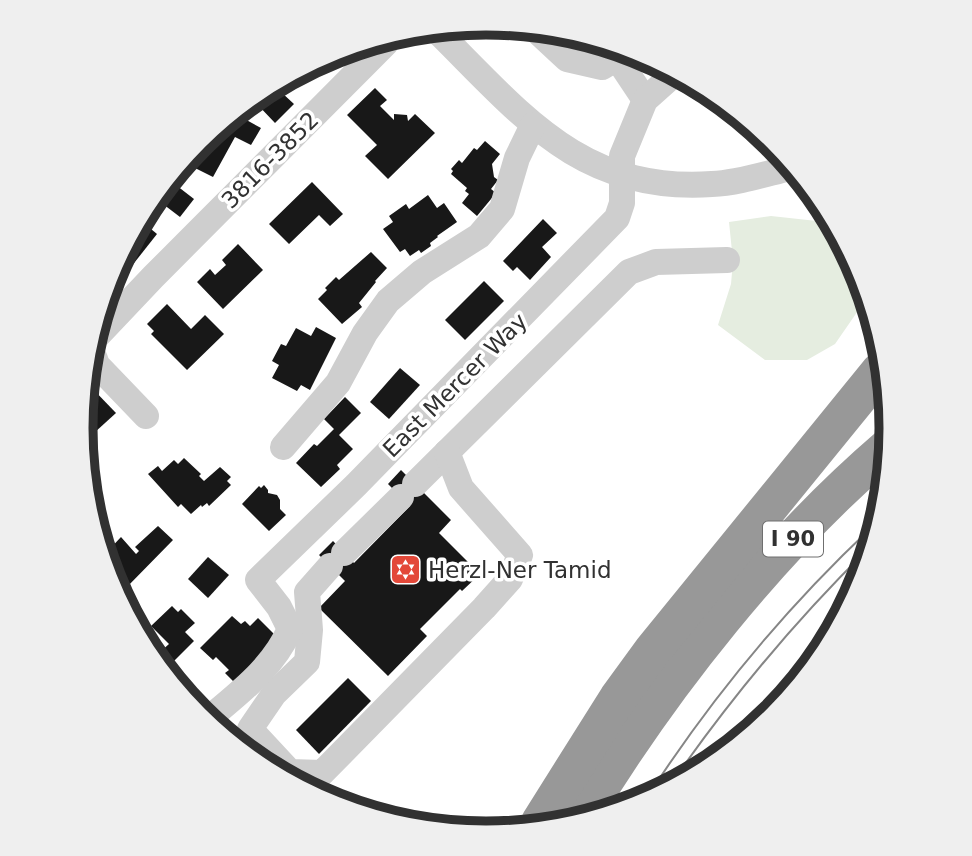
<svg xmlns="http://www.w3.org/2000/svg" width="972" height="856" font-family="'DejaVu Sans',sans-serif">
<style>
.green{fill:#e5ede0}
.building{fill:#181818}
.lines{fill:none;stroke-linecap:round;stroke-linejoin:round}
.minor{stroke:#cecece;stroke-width:26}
.highway{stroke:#989898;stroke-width:38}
.tram{stroke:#868686;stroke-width:2}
.labels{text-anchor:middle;stroke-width:7;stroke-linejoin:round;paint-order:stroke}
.shield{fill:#fff;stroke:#6f6f6f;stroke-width:2}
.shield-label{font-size:21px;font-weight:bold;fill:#313131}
.street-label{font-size:23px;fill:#313131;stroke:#fff}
.poi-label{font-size:23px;fill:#313131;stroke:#fff;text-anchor:start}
.rim{fill:none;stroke:#313131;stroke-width:9}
</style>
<rect width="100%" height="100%" fill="#fff"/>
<polygon class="green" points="771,216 826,222 861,273 865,296 862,305 835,344 807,360 765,360 718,325 731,284 733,261 729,222"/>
<g class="building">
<polygon points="289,82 281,92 294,104 275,123 256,103"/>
<polygon points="375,88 387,100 380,106 394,120 394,114 407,115 408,121 415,114 435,133 388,179 365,156 377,145 347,115"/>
<polygon points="241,117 261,128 251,145 235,137 213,177 189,165 203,139 227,123 235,127"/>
<polygon points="485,141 500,154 492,164 494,177 498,180 491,189 496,193 477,216 462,203 469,194 465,191 467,188 451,174 453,171 451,169 459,160 462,163 474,148 477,150"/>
<polygon points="172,182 194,199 180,217 159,201"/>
<polygon points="312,182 343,214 330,226 319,215 289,244 269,224"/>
<polygon points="428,195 437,208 444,203 457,222 437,236 438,237 430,243 431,246 421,253 419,250 410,256 405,249 400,252 383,229 393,222 389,216 406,204 409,209"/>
<polygon points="543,219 557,233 542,247 551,257 530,280 517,267 513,271 503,261"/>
<polygon points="145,224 157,234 127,272 118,264"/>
<polygon points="238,244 263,270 223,309 197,282 210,269 215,275 226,265 222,260"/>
<polygon points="371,252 387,268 375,281 376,282 359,303 362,307 342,324 318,299 327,290 325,288 336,277 339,280"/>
<polygon points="484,281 504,301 465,340 445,320"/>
<polygon points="167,304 191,329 205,315 224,334 187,370 151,334 154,331 147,324"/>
<polygon points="316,327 336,338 310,390 301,385 297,391 272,378 279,365 272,361 281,344 286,346 296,328 311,336"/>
<polygon points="400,368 420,385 389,419 370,402"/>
<polygon points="89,385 116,413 94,433 82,421"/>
<polygon points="345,397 361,413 339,435 353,449 337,465 340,469 321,487 296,463 314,444 317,446 334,429 324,419"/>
<polygon points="184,458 201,474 199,476 204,481 220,467 231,477 227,481 231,485 209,506 207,503 202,507 201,505 191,514 181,504 178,507 148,474 158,466 162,471 174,460 178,464"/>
<polygon points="401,470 451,520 439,533 480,574 462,591 460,589 420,629 427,636 388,676 319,608 345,581 319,555 333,541 354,563 410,506 388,484"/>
<polygon points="264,485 268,490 268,493 277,495 280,500 280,509 286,515 269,531 242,504 259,486 261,488"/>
<polygon points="158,526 173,540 125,589 110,574 106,553 121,537 136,554 139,551 135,547"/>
<polygon points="208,557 229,575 208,598 188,579"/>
<polygon points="172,606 178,612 181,609 195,623 185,632 194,641 168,667 159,653 169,644 151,626"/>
<polygon points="232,616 241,624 245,621 250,626 258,618 277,637 237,685 225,673 229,670 216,657 213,660 200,648"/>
<polygon points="348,678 371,701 319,754 296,730"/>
</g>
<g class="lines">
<g class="minor">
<path d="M438,32C522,115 581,193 712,184C738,183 765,174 790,168"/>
<polyline points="539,33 567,59 602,67 617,58"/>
<polyline points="621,50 617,58 645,100"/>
<polyline points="99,334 153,277 386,43"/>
<polyline points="95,359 97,365 146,416"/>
<polyline points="283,447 338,383 365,333 388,301 422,272 479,236 502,209 517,158 533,125"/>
<polyline points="415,484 629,272 656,262 727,260"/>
<polyline points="344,553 401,497"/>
<polyline points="330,566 307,592 310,630 307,662 274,694 250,729 290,772 322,773 484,608 510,579 520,555 461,488 447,452"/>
<path d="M207,720C239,693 273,668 290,629L279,607L258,580L356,485L617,218L622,203V156L645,100L673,75"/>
</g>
<g class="highway">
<path d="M584,814C663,684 772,547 887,448"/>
<polyline points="540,822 618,698 653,650 880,371"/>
</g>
<g class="tram">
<path d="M673,781C731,698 795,621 867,550"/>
<path d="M646,799C709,701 786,608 871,528"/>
</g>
</g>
<defs>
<symbol id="synagogue-square" viewBox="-11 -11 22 22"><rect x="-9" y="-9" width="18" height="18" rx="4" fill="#e34839" stroke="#fff"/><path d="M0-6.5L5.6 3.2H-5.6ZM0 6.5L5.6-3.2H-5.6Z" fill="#fff"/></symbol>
</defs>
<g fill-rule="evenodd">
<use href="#synagogue-square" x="388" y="552" width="35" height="35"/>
</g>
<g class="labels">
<rect class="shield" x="763" y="521.5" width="60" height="35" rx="5"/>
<g class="shield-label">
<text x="793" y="546">I 90</text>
</g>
<g class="street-label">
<text transform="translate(270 160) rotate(-45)" y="8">3816-3852</text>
<text transform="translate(455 385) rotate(-45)" y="8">East Mercer Way</text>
</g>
<g class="poi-label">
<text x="428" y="578">Herzl-Ner Tamid</text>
</g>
</g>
<path d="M0 0H972V856H0ZM93 428a393 393 0 1 1 786 0a393 393 0 1 1-786 0Z" fill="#efefef" fill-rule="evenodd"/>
<path class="rim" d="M93 428a393 393 0 1 1 786 0a393 393 0 1 1-786 0Z"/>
</svg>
